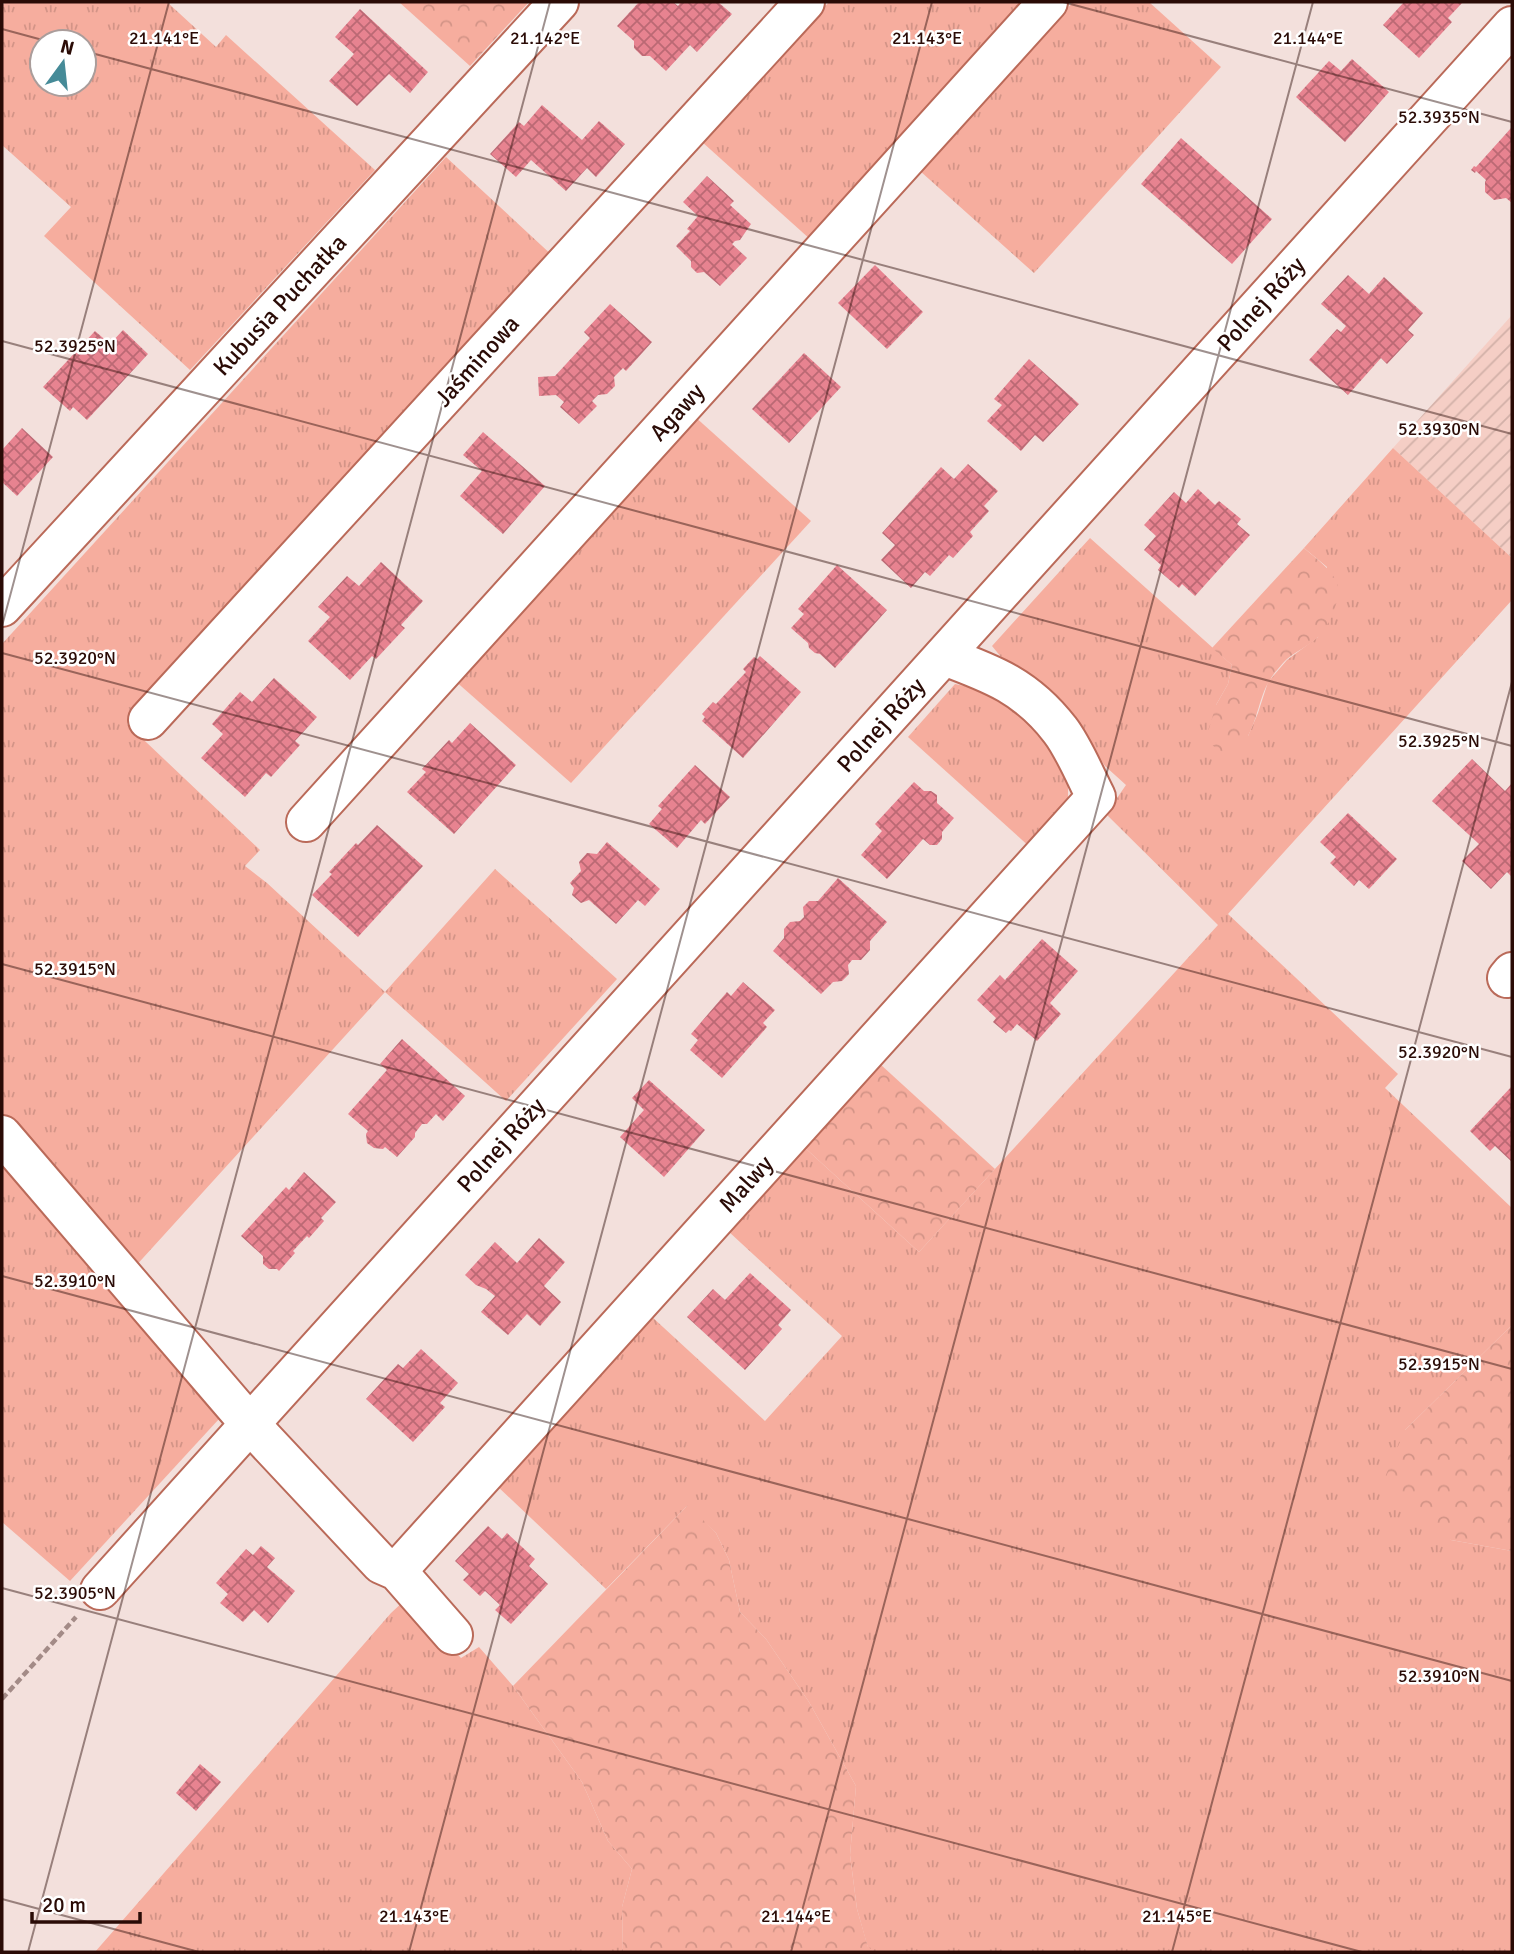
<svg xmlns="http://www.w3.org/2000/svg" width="1514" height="1954" font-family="Signika,sans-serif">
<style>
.industrial{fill:url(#industrial-furrows)}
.grass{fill:url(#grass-tufts);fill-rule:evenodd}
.forest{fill:url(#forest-crowns)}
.building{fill:url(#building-cross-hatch)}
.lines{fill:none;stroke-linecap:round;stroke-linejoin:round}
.minor-casing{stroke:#ba6a59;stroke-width:42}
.path{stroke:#a38b87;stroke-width:4.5;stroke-dasharray:7 3.5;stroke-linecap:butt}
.minor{stroke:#fff;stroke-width:38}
.ticks{fill:none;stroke:#2a0b06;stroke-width:2;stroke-opacity:0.45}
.labels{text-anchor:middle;stroke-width:5;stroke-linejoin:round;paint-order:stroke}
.street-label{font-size:24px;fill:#2a0b06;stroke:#fff}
.ticks-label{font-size:18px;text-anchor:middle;fill:#2a0b06;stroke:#fff;stroke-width:5;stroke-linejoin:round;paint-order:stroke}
</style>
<defs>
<pattern id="industrial-furrows" width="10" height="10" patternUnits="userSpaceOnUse" patternTransform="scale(1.75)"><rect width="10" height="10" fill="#f5cec5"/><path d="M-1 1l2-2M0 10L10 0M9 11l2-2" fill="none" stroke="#d2b0a8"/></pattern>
<pattern id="grass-tufts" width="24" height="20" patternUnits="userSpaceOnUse" patternTransform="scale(1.75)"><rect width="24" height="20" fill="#f6ad9e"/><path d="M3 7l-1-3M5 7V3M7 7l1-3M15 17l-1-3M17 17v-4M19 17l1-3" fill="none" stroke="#d39487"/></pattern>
<pattern id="forest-crowns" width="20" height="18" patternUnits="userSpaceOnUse" patternTransform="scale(1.75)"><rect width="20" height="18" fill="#f6ad9e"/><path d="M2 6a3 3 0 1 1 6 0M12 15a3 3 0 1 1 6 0" fill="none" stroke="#d39487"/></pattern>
<pattern id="building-cross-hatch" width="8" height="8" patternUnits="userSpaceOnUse" patternTransform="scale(1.75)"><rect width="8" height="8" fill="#e78390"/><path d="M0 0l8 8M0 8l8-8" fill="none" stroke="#bb6974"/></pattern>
</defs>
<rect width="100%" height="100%" fill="#f3e0dc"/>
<polygon class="industrial" points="1512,315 1512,558 1393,448"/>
<g class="grass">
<path d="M5,2H167L216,47L226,35L375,170L190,370L44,236L71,207L2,145V6ZM42,42H84V84H42Z"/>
<polygon points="829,2 1020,2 1025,6 811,240 701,141"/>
<polygon points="1073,2 1149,2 1221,67 1034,273 920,171"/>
<polygon points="446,157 555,258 127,724 260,850 245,866 267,883 385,992 495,869 617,979 506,1101 385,992 133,1269 2,1115 2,644"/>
<polygon points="693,415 811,521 571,783 453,679"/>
<polygon points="1393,448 1512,558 1512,600 1228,914 1398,1074 1385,1088 1512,1208 1512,1325 1405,1430 1451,1540 1512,1551 1512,1952 875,1952 868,1948 857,1909 850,1855 856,1786 809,1702 766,1639 740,1612 729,1560 716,1533 687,1506 606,1589 496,1485 651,1316 765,1421 842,1336 728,1231 804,1147 919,1252 1218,925 1106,814 1126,785 1105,766 1071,718 1010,668 992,646 1090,538 1232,665 1228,684 1216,705 1248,736 1258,713 1268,682 1287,660 1318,637 1327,567 1304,548"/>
<polygon points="955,684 984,690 1008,701 1043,735 1068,780 1068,809 1032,849 908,737"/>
<polygon points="2,1161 219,1419 70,1581 2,1522"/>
<polygon points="405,1600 461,1658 479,1647 513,1686 582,1782 608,1841 632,1869 622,1907 623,1952 95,1952 391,1613"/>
</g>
<g class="forest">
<polygon points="399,2 529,2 470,66"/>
<path d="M1304,548C1315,558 1331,568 1337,583C1342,599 1329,626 1318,637C1309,646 1296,651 1287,659C1281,665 1274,673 1270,680C1255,701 1257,749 1224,754L1212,745L1208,732L1216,705L1228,684L1232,665L1212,648Z"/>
<polygon points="880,1064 995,1169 919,1252 804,1147"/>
<polygon points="1512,1325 1512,1551 1451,1540 1380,1489 1405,1430"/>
<polygon points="688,1505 716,1533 729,1560 740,1612 766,1639 809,1702 856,1786 850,1855 857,1909 868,1947 875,1952 623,1952 622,1907 632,1869 608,1841 582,1782 513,1686"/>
</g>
<g class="building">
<polygon points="639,2 673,2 678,6 681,2 718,2 732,14 697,52 690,45 666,71 650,56 642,56 634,48 634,41 617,26"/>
<polygon points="1404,2 1463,2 1448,18 1452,22 1419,58 1383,25"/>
<polygon points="360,9 428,72 410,93 389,74 357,106 329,81 354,54 335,37"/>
<polygon points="1352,59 1389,92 1345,142 1296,97 1329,61 1341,71"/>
<polygon points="542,105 582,140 599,121 625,144 596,177 587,168 566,191 531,160 516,177 490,154 519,122 524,126"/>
<polygon points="1512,127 1512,203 1506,198 1494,200 1485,192 1485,182 1486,180 1476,171 1475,173 1471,170 1474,166 1476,167"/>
<polygon points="1181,138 1272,219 1232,264 1141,184"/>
<polygon points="707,176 734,201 730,205 751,224 740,240 735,241 732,244 747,258 720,286 704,272 697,273 691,267 691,261 676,246 690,231 687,229 698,216 683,202"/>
<polygon points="875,265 923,312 887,349 838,303"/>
<polygon points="1348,275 1369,294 1384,277 1423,313 1408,330 1414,335 1387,364 1381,358 1348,395 1309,360 1337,329 1341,332 1346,326 1321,304"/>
<polygon points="610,304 652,342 626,371 623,368 614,377 615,386 607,394 598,395 592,401 597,406 579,424 560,407 564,402 556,395 539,396 538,377 555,376 590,338 584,332"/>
<polygon points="123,330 148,354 87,420 73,407 70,411 43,387 95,331 110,344"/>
<polygon points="804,353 841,387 789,443 752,409"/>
<polygon points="1029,359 1079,404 1043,442 1035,435 1021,451 987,421 1002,405 994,399"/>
<polygon points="22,428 53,457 17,496 2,482 2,450"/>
<polygon points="483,432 545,486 503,534 460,496 482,471 463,455"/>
<polygon points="968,464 998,491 984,506 989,511 970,532 973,536 953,558 949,555 930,576 925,572 911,588 881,560 895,545 882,533 941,467 954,479"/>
<polygon points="1198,489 1215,505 1219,501 1241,519 1237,524 1250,535 1195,596 1182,584 1179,588 1158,570 1161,565 1144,550 1156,536 1144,525 1174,492 1186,503"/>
<polygon points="381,562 423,601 401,625 405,628 376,659 372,656 350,680 308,641 330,617 318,607 333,591 347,576 359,586"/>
<polygon points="837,565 887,610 835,668 820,654 815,653 809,648 808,643 791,628 804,614 798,609"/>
<polygon points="760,656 801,692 743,758 702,721 705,717 702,714 713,702 716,704 746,672 743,669 754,657 757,659"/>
<polygon points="274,678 317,717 295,741 300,745 271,777 266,773 245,797 201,758 223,734 212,724 240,692 252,702"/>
<polygon points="470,723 516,765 454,834 407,792 426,772 422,769 449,740 452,743"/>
<polygon points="1472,759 1505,791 1512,783 1512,877 1507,872 1491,889 1462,861 1479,844 1432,801"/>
<polygon points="695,765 730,797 705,824 701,820 677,848 649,824 662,809 658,806"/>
<polygon points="914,782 924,791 931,791 937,795 937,803 954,818 942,832 942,839 937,845 930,845 923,839 887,879 861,855 882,831 875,824"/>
<polygon points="1348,813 1397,859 1369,889 1359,880 1354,886 1330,863 1336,857 1320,842"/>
<polygon points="377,825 423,866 358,937 312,895 332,874 329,872 356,843 358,845"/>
<polygon points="607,842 660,889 645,906 638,900 616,924 589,900 581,903 572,895 574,888 570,883 581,871 579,862 587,853 597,854"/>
<polygon points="838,878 887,922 870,941 870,950 861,960 852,960 848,965 849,974 842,981 833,982 821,994 773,951 784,938 784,929 790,922 800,921 804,917 803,907 809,901 818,901"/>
<polygon points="1042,939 1078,971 1050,1003 1061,1014 1037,1041 1017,1024 1011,1031 1009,1030 1006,1033 993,1022 996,1018 977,1000 1000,975 1005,980"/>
<polygon points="743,982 775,1010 763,1023 767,1027 722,1078 690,1050 698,1040 691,1034 727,992 731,996"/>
<polygon points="402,1039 465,1096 443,1121 436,1114 427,1124 422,1124 415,1133 415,1137 397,1157 385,1147 383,1149 374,1148 367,1143 366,1134 368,1131 348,1114 387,1070 380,1064"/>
<polygon points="649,1080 705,1130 664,1177 620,1137 644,1110 632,1098"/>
<polygon points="1512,1086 1512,1162 1495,1146 1490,1151 1470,1131"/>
<polygon points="304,1172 336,1202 321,1218 324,1221 309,1238 307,1236 293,1251 295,1253 279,1271 277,1269 269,1269 263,1264 263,1256 241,1236 286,1187 289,1190"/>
<polygon points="539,1238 565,1262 544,1286 561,1302 540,1326 527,1314 508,1335 481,1312 495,1296 486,1289 476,1285 465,1275 495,1242 517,1263"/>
<polygon points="750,1273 791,1310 778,1325 782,1329 745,1370 687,1317 713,1289 725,1300"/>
<polygon points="421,1349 458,1383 440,1403 445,1407 413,1442 366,1399 398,1364 403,1368"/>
<polygon points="488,1526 502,1539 507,1533 535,1559 529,1566 548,1584 511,1624 495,1610 500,1605 485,1591 480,1596 463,1580 469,1574 455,1561"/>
<polygon points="261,1546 275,1558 267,1567 295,1591 268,1623 254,1610 243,1622 220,1603 228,1594 216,1583 246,1549 253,1555"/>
<polygon points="200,1764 221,1782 196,1811 176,1793"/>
</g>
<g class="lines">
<defs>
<g id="minor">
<polyline points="2,607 559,2"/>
<polyline points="148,720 805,2"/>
<polyline points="306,822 1048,2"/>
<polyline points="1507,978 1512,972"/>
<polyline points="2,1135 249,1423 381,1564 397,1571 453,1635"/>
<path d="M397,1571L1096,797C1085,776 1074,748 1060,730C1027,687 993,674 944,656"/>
<polyline points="100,1590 1512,26"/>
</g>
</defs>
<use href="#minor" class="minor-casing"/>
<polyline class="path" points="2,1699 76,1617"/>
<use href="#minor" class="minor"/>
</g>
<path class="ticks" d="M1063,2L1512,122M2,29L50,42M84,51L1512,434M2,341L1512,746M2,626L169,2M2,653L1512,1057M2,964L1512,1369M2,1276L1512,1681M2,1588L1362,1952M2,1899L199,1952M28,1952L550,2M409,1952L932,2M791,1952L1313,2M1172,1952L1512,682"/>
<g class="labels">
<g class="street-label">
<text transform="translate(1261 304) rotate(-48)" y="8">Polnej Róży</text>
<text transform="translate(280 305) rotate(-47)" y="8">Kubusia Puchatka</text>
<text transform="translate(477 361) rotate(-48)" y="8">Jaśminowa</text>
<text transform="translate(677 412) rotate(-48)" y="8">Agawy</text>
<text transform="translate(881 725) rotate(-48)" y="8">Polnej Róży</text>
<text transform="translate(501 1145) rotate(-48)" y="8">Polnej Róży</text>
<text transform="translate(746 1184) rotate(-48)" y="8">Malwy</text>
</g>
</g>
<g class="ticks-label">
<text x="164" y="44">21.141°E</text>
<text x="545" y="44">21.142°E</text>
<text x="927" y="44">21.143°E</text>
<text x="1308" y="44">21.144°E</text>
<text x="1439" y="123">52.3935°N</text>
<text x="75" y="352">52.3925°N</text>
<text x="1439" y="435">52.3930°N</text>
<text x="75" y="664">52.3920°N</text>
<text x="1439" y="747">52.3925°N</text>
<text x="75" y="975">52.3915°N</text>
<text x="1439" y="1058">52.3920°N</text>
<text x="75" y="1287">52.3910°N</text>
<text x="1439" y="1370">52.3915°N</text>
<text x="75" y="1599">52.3905°N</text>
<text x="1439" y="1682">52.3910°N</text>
<text x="414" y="1922">21.143°E</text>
<text x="796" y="1922">21.144°E</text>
<text x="1177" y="1922">21.145°E</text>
</g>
<rect width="1514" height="1954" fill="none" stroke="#2a0b06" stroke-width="7"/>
<g transform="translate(63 63) rotate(15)"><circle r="33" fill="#ffffff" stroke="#aa9d9b" stroke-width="2"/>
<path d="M0-5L12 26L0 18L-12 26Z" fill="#468b98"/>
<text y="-10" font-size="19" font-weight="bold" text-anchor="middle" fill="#2a0b06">N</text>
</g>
<path d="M32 1912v10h108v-10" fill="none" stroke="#2a0b06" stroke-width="3.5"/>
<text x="42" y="1912" font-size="21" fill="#2a0b06" stroke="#ffffff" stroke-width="5" paint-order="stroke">20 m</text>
</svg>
